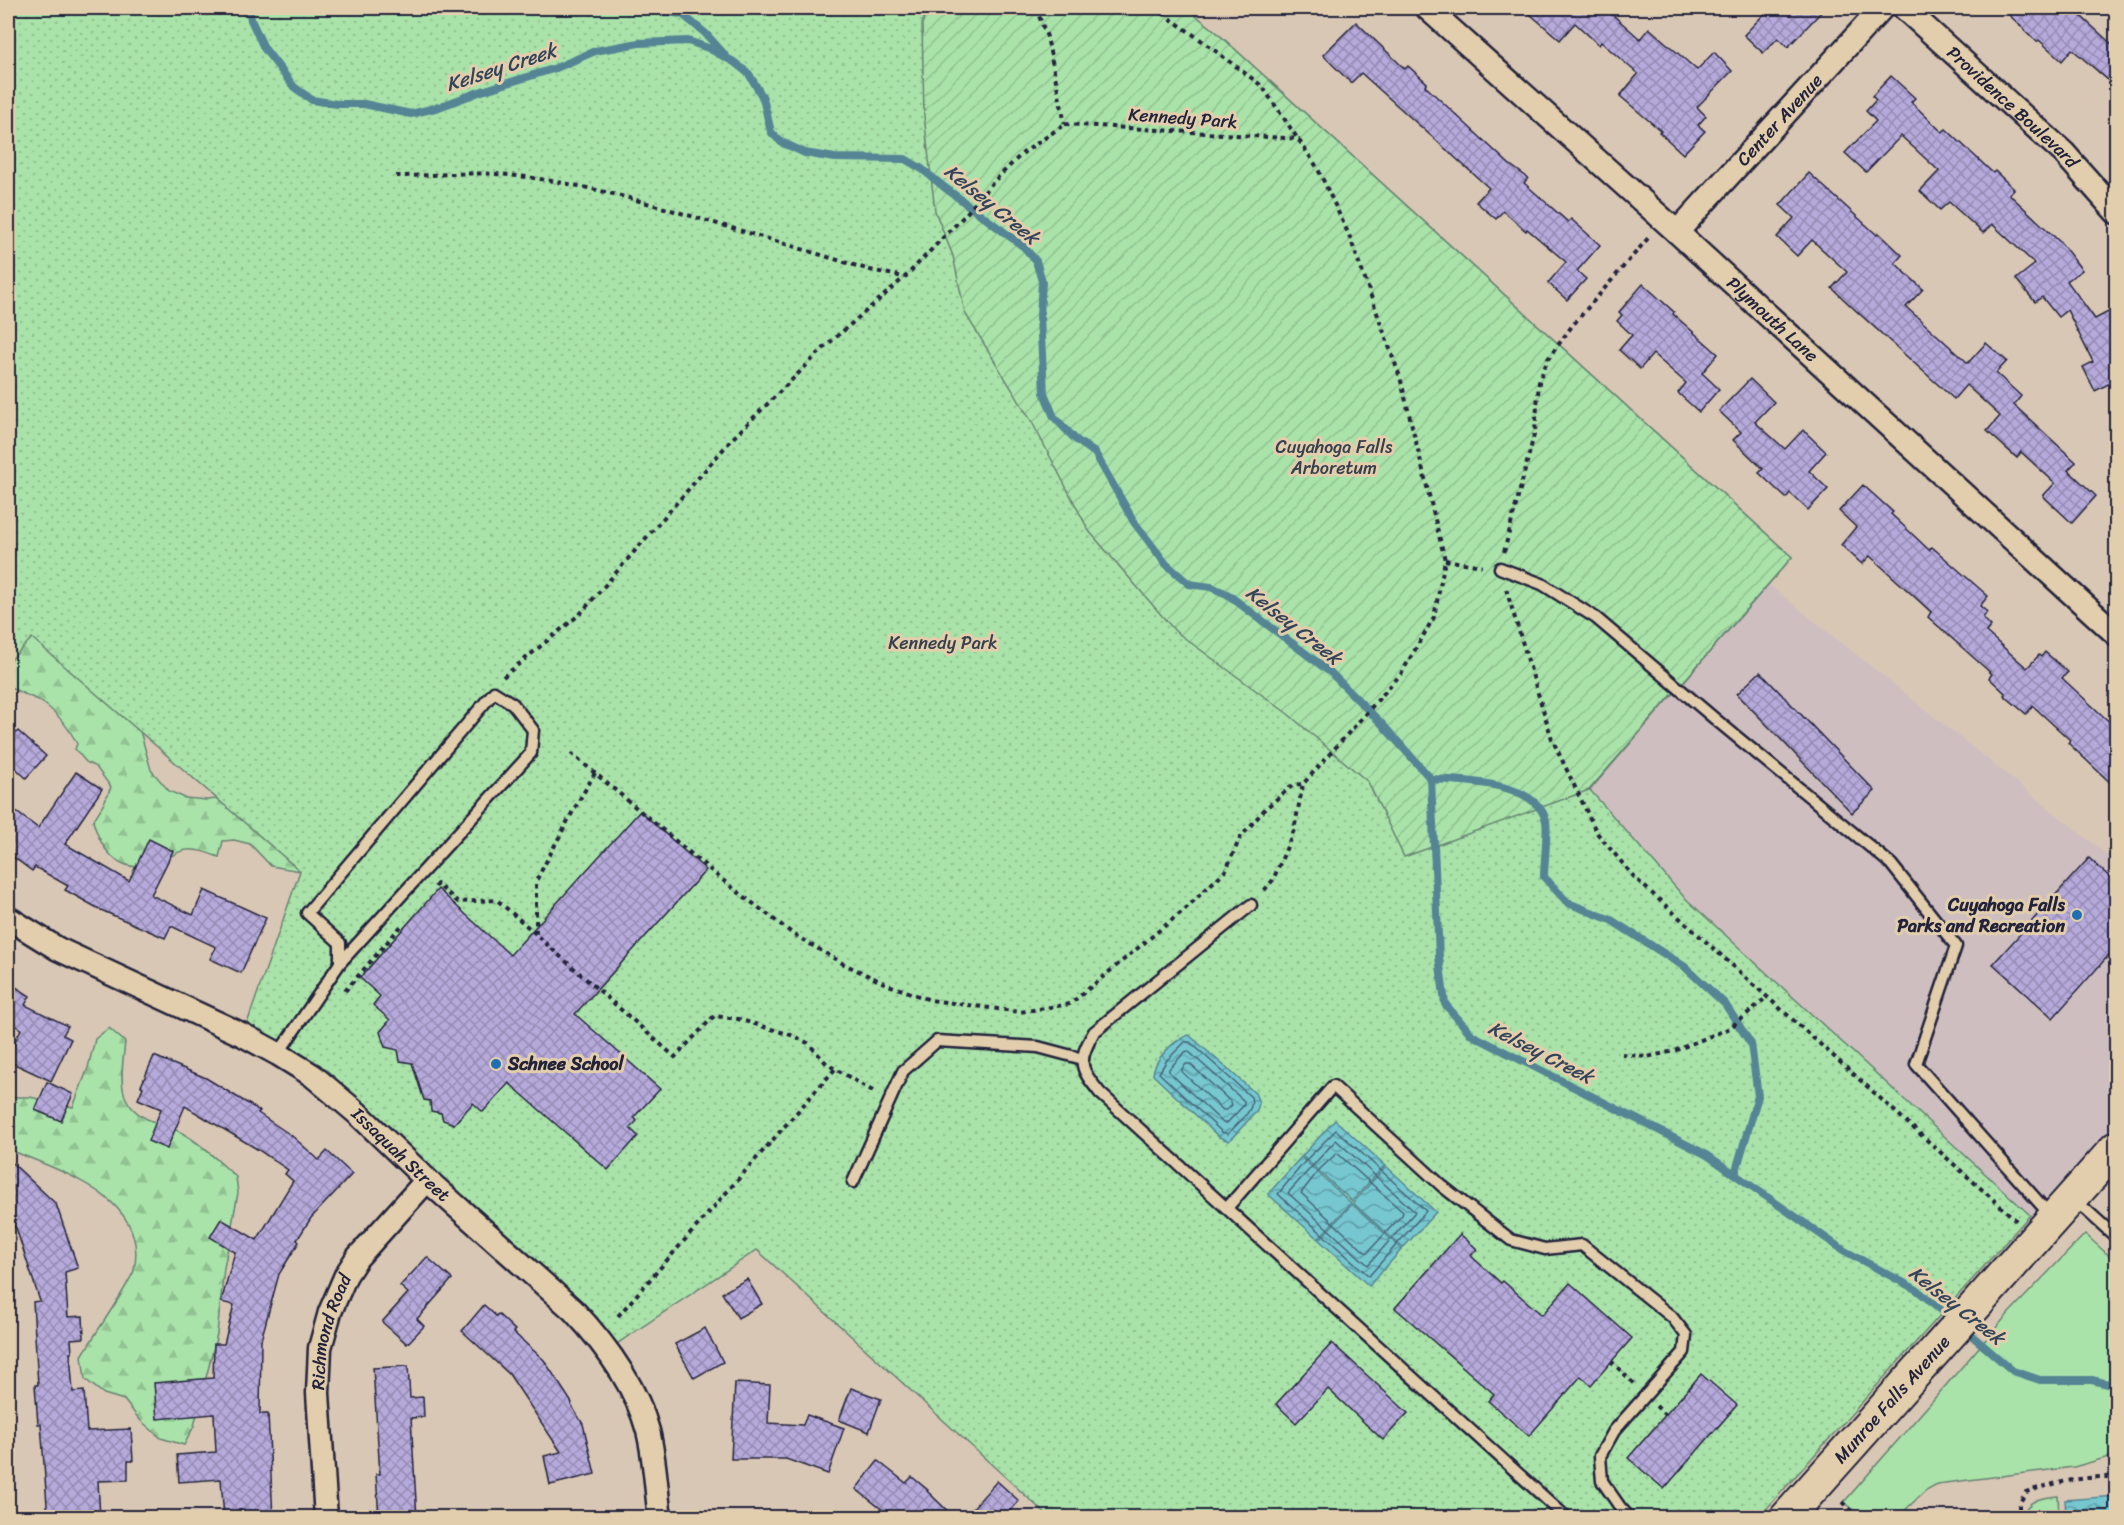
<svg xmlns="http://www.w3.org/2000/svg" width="2124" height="1525" font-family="Sriracha,sans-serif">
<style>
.built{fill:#cebec0}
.grass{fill:#a9e3a9;stroke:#668272;stroke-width:1.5}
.forest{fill:url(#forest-firs);stroke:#668272;stroke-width:1.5}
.park{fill:url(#park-dots);stroke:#668272;stroke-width:1.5}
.garden{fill:url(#garden-furrows);stroke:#668272;stroke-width:1.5}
.water{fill:url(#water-waves);stroke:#548594;stroke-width:1.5}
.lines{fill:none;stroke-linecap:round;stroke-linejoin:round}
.shore{stroke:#446477;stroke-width:1.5}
.stream{stroke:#548594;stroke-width:8}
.building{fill:url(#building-cross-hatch);stroke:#22223b;stroke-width:1.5}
.lane-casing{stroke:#22223b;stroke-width:15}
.street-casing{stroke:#22223b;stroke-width:27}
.secondary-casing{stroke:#22223b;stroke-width:36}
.path{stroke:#22223b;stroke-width:4;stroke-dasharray:4.5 4.5;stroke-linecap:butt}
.lane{stroke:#e2ceac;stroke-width:10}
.street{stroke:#e2ceac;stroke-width:22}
.secondary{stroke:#e2ceac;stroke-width:32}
.poi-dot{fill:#1f6fb2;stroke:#e2ceac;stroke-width:2}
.labels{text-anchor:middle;stroke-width:6;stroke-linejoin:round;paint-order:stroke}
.street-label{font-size:18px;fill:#22223b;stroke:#e2ceac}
.park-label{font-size:18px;fill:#363f4c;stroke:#e2ceac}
.poi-label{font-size:18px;font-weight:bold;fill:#22223b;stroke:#e2ceac;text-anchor:end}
.water-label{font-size:20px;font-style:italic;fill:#334359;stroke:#e2ceac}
</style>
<defs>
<pattern id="forest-firs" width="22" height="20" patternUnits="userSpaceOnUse" patternTransform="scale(1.5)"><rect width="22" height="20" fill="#a9e3a9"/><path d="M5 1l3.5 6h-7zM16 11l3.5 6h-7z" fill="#91c292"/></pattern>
<pattern id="park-dots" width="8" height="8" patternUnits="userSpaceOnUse" patternTransform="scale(1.5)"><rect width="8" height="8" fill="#a9e3a9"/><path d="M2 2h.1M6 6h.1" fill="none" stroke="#91c292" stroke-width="1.8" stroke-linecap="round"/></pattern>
<pattern id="garden-furrows" width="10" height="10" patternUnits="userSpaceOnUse" patternTransform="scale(1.5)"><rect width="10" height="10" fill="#a9e3a9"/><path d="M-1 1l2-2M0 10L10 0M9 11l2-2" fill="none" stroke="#91c292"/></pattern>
<pattern id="water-waves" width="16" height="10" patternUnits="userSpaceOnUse" patternTransform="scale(1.5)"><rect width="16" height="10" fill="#76c7d0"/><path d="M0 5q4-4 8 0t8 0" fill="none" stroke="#60a1aa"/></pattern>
<pattern id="building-cross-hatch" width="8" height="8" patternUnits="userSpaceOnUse" patternTransform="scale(1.5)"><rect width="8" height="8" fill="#b6aadb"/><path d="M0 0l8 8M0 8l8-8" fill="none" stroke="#948ab3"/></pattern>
</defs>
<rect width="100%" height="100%" fill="#d9c7b5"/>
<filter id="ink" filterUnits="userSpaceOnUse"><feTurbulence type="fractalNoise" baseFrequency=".0167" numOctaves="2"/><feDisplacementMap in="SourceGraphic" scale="12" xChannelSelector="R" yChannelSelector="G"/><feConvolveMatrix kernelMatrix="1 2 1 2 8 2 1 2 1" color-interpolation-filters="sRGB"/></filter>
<g filter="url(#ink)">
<polygon class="built" points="1768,584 2116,862 2116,1148 2036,1238 2022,1226 2030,1215 1684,897 1589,790"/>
<g class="grass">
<polygon points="2085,1234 2116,1262 2116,1455 2074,1467 1937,1484 1926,1490 1898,1517 1863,1517 1844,1502 2009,1313"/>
<path d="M2058,1496L2059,1517H2023C2026,1499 2043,1498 2058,1496Z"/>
</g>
<g class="forest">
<path d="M25,637H41L133,706L151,770L169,791L185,798L207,800L217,799L229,789L300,871L271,866L250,844L234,840L223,841L219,857C208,853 198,849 187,850C176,850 167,861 157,864C120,875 102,853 93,821L103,805L111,787L96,767L86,762L75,749L77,744C70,729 57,713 43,703C32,696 19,693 8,686V651Z"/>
<path d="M109,1028L125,1042C122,1073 114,1102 147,1119C159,1124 171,1127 182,1133C202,1144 219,1162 236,1177L238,1193L224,1268L217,1334L194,1426L184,1445L161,1438L140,1420L124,1400L104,1394L85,1379L82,1356C96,1332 112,1310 126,1286C128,1281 133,1275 134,1270C150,1197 59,1171 8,1149V1097H30L73,1107L88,1068L95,1039Z"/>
</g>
<polygon class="park" points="8,8 1186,8 1214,30 1792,557 1590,790 1684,897 2030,1215 1759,1517 1049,1517 757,1250 606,1351 357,1113 243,1035 300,871 32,638 8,663"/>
<polygon class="garden" points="927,8 1186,8 1214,30 1792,557 1589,790 1404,857 1368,782 1288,714 1175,631 1089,531 1032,422 965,313 953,256 935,211 924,116 922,24"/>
<g class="water">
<path d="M1189,1035L1255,1093L1259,1103L1257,1111L1229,1141L1219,1137L1153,1075C1153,1060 1175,1039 1189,1035Z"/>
<polygon points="1335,1120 1385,1165 1352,1201 1302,1156"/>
<polygon points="1301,1157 1351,1203 1318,1239 1268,1194"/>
<polygon points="1386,1166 1436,1212 1403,1248 1353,1203"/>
<polygon points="1352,1204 1402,1249 1369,1286 1319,1240"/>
<polygon points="2116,1496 2116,1517 2066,1517 2065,1500"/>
</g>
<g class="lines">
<g class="shore">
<path d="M1185,1042H1190L1251,1097C1256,1111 1236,1124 1228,1134L1222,1132L1159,1073L1167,1060Z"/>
<polygon points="1188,1051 1244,1101 1244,1105 1227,1123 1223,1123 1169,1072 1169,1069 1185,1052"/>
<polygon points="1186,1064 1190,1064 1231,1102 1232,1105 1227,1110 1223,1110 1182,1072 1182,1069"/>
<polygon points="1336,1130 1426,1211 1369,1276 1278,1194 1307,1159"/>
<polygon points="1336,1140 1415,1212 1368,1265 1288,1193"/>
<polygon points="1337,1153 1403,1212 1402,1215 1368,1252 1365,1252 1301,1193 1320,1169"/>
</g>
<g class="stream">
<polyline points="249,8 251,20 264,48 294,87 312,100 337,104 364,104 411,114 439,107 479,92 556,68 595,51 639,43 688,41 708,48 734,62 749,74 763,98 771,132 781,142 805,153 835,158 905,159 922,169 944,187 1024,247 1036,261 1042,281 1040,317 1044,393 1054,417 1075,439 1095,453 1134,522 1166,564 1189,584 1211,587 1227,594 1330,672 1381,723 1431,779 1439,957 1445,1004 1472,1035 1707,1155 1843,1250 1917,1290 1952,1319"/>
<polyline points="634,8 682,14 705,33 724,54"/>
<path d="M1431,779C1464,781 1536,781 1546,821C1548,831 1544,864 1544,877L1568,903L1611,920L1685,967L1725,1004L1751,1044L1758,1096L1735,1174"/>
<polyline points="1964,1329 2013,1371 2040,1380 2092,1380 2116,1386"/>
</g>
</g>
<g class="building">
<polygon points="1523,8 1605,8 1640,39 1649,28 1697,70 1714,52 1732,71 1697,107 1706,116 1698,125 1705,131 1683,154 1659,132 1661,131 1620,96 1638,74 1601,42 1599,45 1575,23 1560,40"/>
<polygon points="1770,8 1825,8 1788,47 1778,38 1763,53 1744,35"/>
<polygon points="2002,8 2072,8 2116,48 2116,87 2072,49 2062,61 2039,40 2037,42"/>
<polygon points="1356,22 1405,69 1408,66 1427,83 1425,86 1509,164 1528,178 1524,183 1568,222 1571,219 1600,245 1577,271 1586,279 1567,300 1548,283 1566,262 1527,229 1526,231 1503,211 1496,219 1476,202 1489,188 1361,73 1351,83 1323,55"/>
<polygon points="1891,76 1915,98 1911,102 1942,132 1946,129 1993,173 1995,171 2014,189 2009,194 2061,243 2082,270 2067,281 2095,319 2116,308 2116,380 2095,391 2083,367 2093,362 2067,310 2058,317 2042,297 2035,302 2016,279 2035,264 1992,224 1983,233 1949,202 1940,210 1920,191 1939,171 1901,136 1866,172 1845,153 1876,121 1866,111 1876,100 1872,96"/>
<polygon points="1809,173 1877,235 1879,233 1902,255 1895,263 1923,289 1906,307 1968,363 1986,343 2007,361 1996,373 2021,396 2014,405 2076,462 2068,470 2096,496 2072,523 2043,496 2055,483 2021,452 2017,458 1987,431 2000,416 1966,385 1954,399 1853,308 1832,288 1847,272 1812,240 1797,256 1777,237 1794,218 1780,205"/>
<polygon points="1643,284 1674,312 1673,314 1718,354 1702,373 1719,389 1699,412 1678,393 1686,383 1653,354 1640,369 1619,350 1632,335 1617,321 1622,315 1619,312"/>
<polygon points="1750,379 1774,402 1755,422 1785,449 1803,430 1826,452 1809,471 1828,489 1808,510 1790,493 1786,498 1759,473 1763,469 1733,440 1741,432 1719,411"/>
<polygon points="1863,485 1893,512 1891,514 1929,550 1932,547 1988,596 1980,606 1987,612 1983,618 1991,626 1986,632 2027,668 2039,655 2041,657 2045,652 2068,672 2062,678 2116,728 2116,788 2068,743 2070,740 2033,706 2026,714 2004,695 2005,693 1989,678 1992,674 1928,617 1931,612 1870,556 1862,564 1841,545 1856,527 1839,511"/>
<polygon points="1760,672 1875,791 1852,813 1737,694"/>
<polygon points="18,731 46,756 26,778 8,761 8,742"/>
<polygon points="76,772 102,789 65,844 129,881 149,839 173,851 151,895 193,915 204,890 266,918 241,973 210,959 216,947 171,926 165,938 101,910 65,890 68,886 35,867 32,871 8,853 8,821 15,811 38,828"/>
<polygon points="640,811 706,870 575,1014 660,1089 634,1117 637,1121 630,1128 638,1136 608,1170 509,1083 483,1112 473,1103 454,1124 443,1120 441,1113 431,1111 430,1101 424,1100 412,1063 400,1061 398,1050 385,1047 380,1032 390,1020 373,1005 380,996 360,978 438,889 510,955"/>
<polygon points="2089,858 2116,883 2116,947 2053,1018 1993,964"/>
<polygon points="8,982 30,996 25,1005 68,1026 63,1035 71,1039 51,1081 8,1061 8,1056 21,1029 13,1024 8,1032"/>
<polygon points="154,1056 206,1078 260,1111 258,1113 292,1136 319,1160 327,1151 352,1174 311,1218 297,1240 299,1242 279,1274 261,1340 260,1414 268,1414 273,1518 224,1518 221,1479 179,1482 177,1455 216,1452 214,1414 157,1419 154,1383 213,1378 214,1344 224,1344 234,1305 221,1302 235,1252 210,1237 221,1219 257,1240 293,1181 285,1174 288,1170 257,1149 185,1106 167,1149 148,1141 161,1109 138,1099 143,1087 141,1086"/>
<polygon points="47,1082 73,1094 61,1121 35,1110"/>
<polygon points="8,1159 56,1204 78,1268 65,1272 68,1317 83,1316 84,1338 71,1339 72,1353 70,1353 73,1392 84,1391 87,1431 131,1429 133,1461 128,1461 128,1480 98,1481 100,1518 48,1518 41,1424 38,1424 35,1385 38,1385 33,1302 40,1301 16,1228 8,1221"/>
<polygon points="1460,1234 1477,1249 1471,1256 1501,1283 1503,1281 1542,1315 1570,1283 1632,1338 1591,1385 1581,1376 1529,1436 1488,1401 1494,1394 1395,1308"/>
<polygon points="427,1257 452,1279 417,1319 424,1326 407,1344 382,1322 408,1293 400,1286"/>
<polygon points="747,1279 762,1304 738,1318 722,1293"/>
<polygon points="484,1305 496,1316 498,1314 515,1330 513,1332 544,1360 572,1403 571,1405 583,1424 595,1474 550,1485 544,1456 561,1452 509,1374 462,1331"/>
<polygon points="705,1328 723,1362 694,1378 675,1344"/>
<polygon points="1332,1343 1408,1413 1383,1440 1328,1389 1296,1423 1276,1404"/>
<polygon points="408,1366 410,1398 423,1397 424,1417 411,1418 417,1518 379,1518 376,1474 380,1474 373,1368"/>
<polygon points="1701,1374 1737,1405 1664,1489 1628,1458"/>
<polygon points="735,1383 770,1385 768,1423 803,1425 807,1415 844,1428 828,1474 786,1459 731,1459"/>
<polygon points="851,1388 881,1399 869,1432 839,1420"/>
<polygon points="878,1461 906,1483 912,1477 928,1490 927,1491 955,1518 893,1518 856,1489"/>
<polygon points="997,1481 1019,1501 1004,1518 964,1518"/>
</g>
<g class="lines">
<defs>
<g id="lane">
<polyline points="1500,568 1542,584 1596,618 1715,719 1891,864 1956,946 1916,1064 2051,1216"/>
<path d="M1251,905L1094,1032C1077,1062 1079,1067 1100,1093L1567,1518"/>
<polyline points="278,1054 340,963 531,753 533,730 513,704 494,692 307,913 340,943 340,963"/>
<polyline points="853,1182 903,1071 937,1041 1038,1047 1083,1059"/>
<polyline points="2075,1200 2116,1237"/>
<polyline points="1227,1208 1333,1086 1442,1186 1511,1240 1545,1249 1582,1245 1672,1317 1686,1335 1684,1352 1614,1431 1600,1456 1602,1481 1620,1507 1630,1518"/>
</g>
<g id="street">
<path id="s1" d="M1427,8L1677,232L2116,634"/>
<path id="s2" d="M1904,8L2064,153L2116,212"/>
<path id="s3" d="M1677,232L1882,8"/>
<path id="s4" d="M8,918L58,949L243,1035L278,1054L312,1075L357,1113L427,1180L573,1310C604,1343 636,1386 648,1431C655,1458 656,1489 660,1518"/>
<path id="s5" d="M326,1518L318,1393L320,1348L330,1312L346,1275L357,1258L427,1180"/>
</g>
<g id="secondary">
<path id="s6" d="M1786,1518L2116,1148"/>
</g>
</defs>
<use href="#lane" class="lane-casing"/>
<use href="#street" class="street-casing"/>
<use href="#secondary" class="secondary-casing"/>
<g class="path">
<polyline points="1036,8 1047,37 1065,124"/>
<polyline points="1155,8 1201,40 1262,86 1317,167 1349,235 1400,377 1445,560 1434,617 1401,674 1303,784 1294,830 1273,880 1262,893"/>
<polyline points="1065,124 1300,139"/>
<path d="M396,176C433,176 471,171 509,175C577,182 639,200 704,220C760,236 815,253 870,270L904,277"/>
<polyline points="1504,552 1535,431 1539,382 1548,359 1572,326 1650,236"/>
<polyline points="1445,560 1482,566"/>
<polyline points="1506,589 1552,739 1597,833 1635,878 2017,1221"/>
<polyline points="503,677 580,614 733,438 827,345 905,277 966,214 993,182 1023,153 1065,124"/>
<polyline points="571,753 720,878 793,934 842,963 886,984 930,1000 1020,1012 1070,1004 1184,910 1226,870 1240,838 1265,809 1293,785 1303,784"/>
<polyline points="595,773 573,811 536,881 536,935 675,1057 714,1016 738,1019 791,1035 808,1043 827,1064 876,1093"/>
<polyline points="435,887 437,884 458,902 497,900 536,934"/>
<polyline points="345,991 403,924"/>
<polyline points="1622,1054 1647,1057 1674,1051 1730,1028 1767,997"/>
<polyline points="618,1316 835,1069"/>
<polyline points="1611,1361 1634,1384"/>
<polyline points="1656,1406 1665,1415"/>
<polyline points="1843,1502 1859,1518"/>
<path d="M2019,1518V1504L2026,1492C2056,1482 2085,1476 2116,1477"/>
<polyline points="2035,1518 2038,1517"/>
</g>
<use href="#lane" class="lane"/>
<use href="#street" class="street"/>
<use href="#secondary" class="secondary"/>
</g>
</g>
<g class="poi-dot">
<circle cx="2077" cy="915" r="6"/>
<circle cx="496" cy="1064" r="6"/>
</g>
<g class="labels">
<g class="street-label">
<text dy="6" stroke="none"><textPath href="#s2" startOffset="147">Providence Boulevard</textPath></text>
<text transform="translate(1183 118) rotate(4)" y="6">Kennedy Park</text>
<text dy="6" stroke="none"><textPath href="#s3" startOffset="152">Center Avenue</textPath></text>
<text dy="6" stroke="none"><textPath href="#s1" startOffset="465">Plymouth Lane</textPath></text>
<text dy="6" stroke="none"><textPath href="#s4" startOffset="462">Issaquah Street</textPath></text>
<text dy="6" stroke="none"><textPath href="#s5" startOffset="188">Richmond Road</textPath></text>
<text dy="6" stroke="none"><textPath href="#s6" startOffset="159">Munroe Falls Avenue</textPath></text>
</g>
<g class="park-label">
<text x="1334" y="453">Cuyahoga Falls<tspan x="1334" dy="21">Arboretum</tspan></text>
<text x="943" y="649">Kennedy Park</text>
</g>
<g class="poi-label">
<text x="2065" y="911">Cuyahoga Falls<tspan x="2065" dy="21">Parks and Recreation</tspan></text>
<text x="508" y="1070" text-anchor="start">Schnee School</text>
</g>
<g class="water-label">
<text transform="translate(501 67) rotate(-18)" y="7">Kelsey Creek</text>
<text transform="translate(992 204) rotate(39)" y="7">Kelsey Creek</text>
<text transform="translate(1294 625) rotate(38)" y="7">Kelsey Creek</text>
<text transform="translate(1541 1052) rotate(27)" y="7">Kelsey Creek</text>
<text transform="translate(1957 1305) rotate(38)" y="7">Kelsey Creek</text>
</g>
</g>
<rect width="2124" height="1525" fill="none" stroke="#e2ceac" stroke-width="30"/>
<rect x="15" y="15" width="2094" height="1495" fill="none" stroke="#22223b" stroke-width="2" filter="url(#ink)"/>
</svg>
